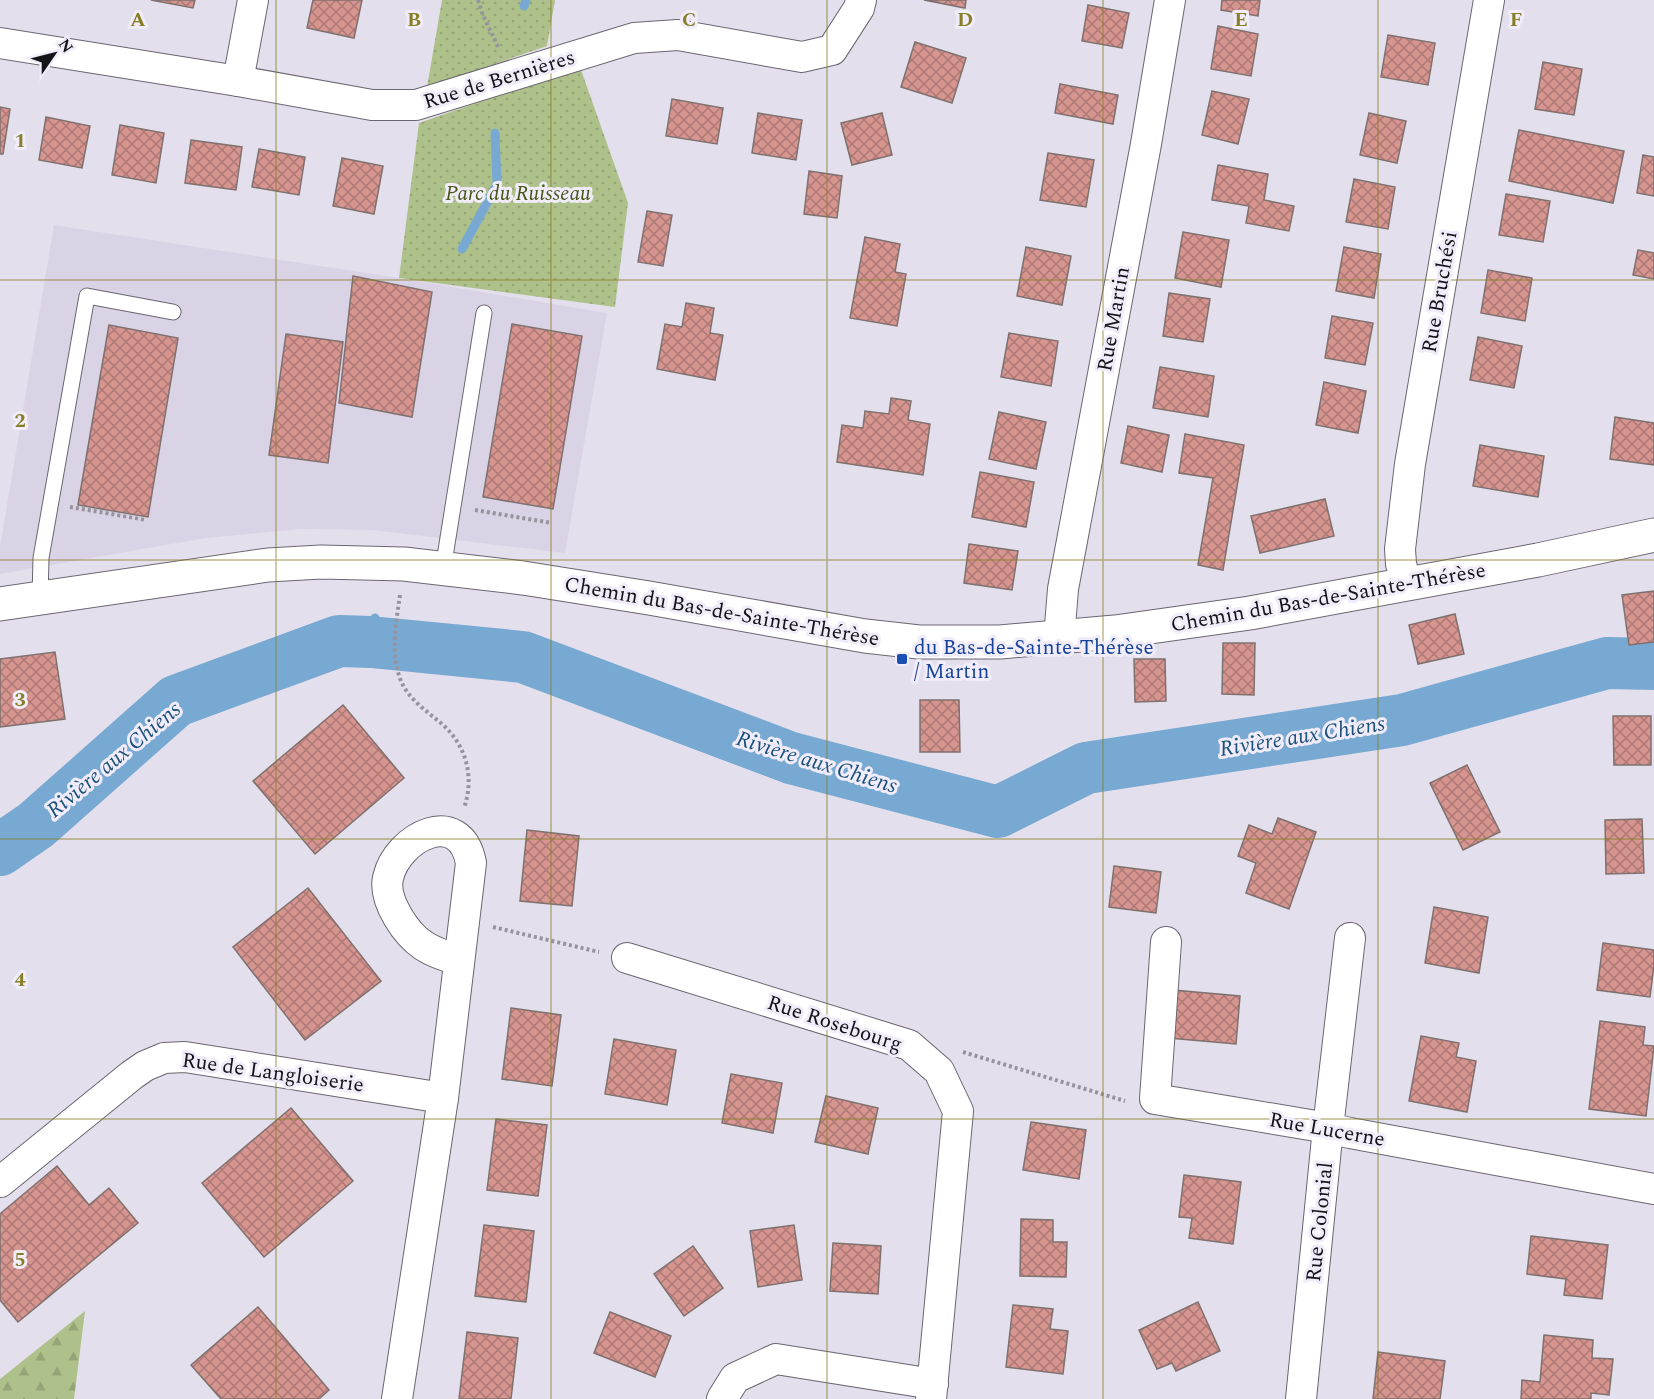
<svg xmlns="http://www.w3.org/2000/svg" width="1654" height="1399" font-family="Spectral,serif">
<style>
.built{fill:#dad3e6}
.grass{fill:url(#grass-dots)}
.forest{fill:url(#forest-firs)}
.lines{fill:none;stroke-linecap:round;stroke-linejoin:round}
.stream{stroke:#78a9d2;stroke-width:9}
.river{stroke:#78a9d2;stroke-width:52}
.building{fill:url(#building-cross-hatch);stroke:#7e716f;stroke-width:1.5}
.lane-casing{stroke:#6a6671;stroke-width:17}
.street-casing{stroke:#6a6671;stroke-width:32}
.secondary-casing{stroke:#6a6671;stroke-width:35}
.path{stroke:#97939d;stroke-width:4;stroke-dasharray:3 3;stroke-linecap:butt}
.lane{stroke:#fff;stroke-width:15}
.street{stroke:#fff;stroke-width:30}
.secondary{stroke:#fff;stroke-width:33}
.grid{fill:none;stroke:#877e25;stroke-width:1.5;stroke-opacity:0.55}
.transit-dot{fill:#1a4fb4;stroke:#f1ecf9;stroke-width:2}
.labels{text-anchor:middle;stroke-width:6;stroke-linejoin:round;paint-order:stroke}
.street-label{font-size:21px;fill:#141317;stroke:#f1ecf9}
.park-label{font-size:21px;font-style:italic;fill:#465617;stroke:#f1ecf9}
.transit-label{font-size:21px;fill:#164399;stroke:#f1ecf9;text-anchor:start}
.water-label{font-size:22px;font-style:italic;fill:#1b517a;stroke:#f1ecf9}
.grid-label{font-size:20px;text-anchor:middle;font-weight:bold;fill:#877e25;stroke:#f1ecf9;stroke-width:6;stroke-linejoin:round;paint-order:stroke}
</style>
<defs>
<pattern id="grass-dots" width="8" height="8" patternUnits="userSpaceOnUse" patternTransform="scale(1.5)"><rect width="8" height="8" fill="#afc18a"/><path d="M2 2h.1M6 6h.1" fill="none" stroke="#96a576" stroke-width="1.8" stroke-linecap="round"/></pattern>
<pattern id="forest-firs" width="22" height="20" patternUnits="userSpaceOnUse" patternTransform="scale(1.5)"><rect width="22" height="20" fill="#afc18a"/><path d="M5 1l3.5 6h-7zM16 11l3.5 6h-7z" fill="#96a576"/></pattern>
<pattern id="building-cross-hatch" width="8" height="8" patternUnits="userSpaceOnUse" patternTransform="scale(1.5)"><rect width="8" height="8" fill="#d79590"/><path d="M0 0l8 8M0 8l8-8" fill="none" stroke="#ad7875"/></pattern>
</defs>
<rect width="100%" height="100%" fill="#e4dfec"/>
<polygon class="built" points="54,225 399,278 607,313 565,553 373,530 301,529 206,538 0,574 0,547"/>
<g class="grass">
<polygon points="442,0 555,0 547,46 427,87"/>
<polygon points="580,67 628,203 615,307 399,278 419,123"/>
</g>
<polygon class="forest" points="85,1311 74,1399 0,1399 0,1379"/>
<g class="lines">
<g class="stream">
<polyline points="524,6 526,0"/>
<polyline points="462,249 497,184 495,133"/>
<polyline points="371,642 375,618"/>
</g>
<polyline class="river" points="0,850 36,825 176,701 339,641 371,642 523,657 791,758 998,812 1086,768 1402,720 1607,663 1654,664"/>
</g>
<g class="building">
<polygon points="151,0 195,0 193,8"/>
<polygon points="313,0 362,0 354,38 307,28"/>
<polygon points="924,0 966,0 965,8"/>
<polygon points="1222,0 1260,0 1258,16 1221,10"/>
<polygon points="1088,5 1129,13 1122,48 1082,41"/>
<polygon points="1218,26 1258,34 1251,76 1211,69"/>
<polygon points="1388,35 1435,43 1428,85 1381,77"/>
<polygon points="915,42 966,58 952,103 901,87"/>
<polygon points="1543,62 1582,69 1574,115 1535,109"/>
<polygon points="1060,84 1118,95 1113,124 1055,113"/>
<polygon points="1212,91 1249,99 1238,144 1202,135"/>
<polygon points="672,99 723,108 717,144 666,136"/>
<polygon points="0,107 10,109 3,154 0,154"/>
<polygon points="758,113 802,120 796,160 752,153"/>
<polygon points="882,113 892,155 852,165 841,123"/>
<polygon points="1369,113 1406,121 1397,163 1360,155"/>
<polygon points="46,117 90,126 82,168 39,160"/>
<polygon points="120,125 164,133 156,183 112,175"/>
<polygon points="1519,130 1624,151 1613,203 1509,181"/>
<polygon points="191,140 242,147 236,190 185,183"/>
<polygon points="259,149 305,157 299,195 252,187"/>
<polygon points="1048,153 1094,160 1086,207 1040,200"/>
<polygon points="1643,155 1654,157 1654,196 1637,193"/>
<polygon points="342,158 383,166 374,214 333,206"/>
<polygon points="1218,165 1268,174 1264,200 1294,206 1289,231 1246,223 1249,206 1212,200"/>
<polygon points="809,171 842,176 837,218 804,214"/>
<polygon points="1354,179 1395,187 1388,229 1346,222"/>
<polygon points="1506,194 1550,201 1543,242 1499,235"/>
<polygon points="647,211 672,215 663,266 638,262"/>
<polygon points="1183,232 1229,240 1221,287 1175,278"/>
<polygon points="865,237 900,244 895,272 906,274 897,326 850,318"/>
<polygon points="1026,247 1071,256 1062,305 1017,296"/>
<polygon points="1344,247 1381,254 1374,298 1336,291"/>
<polygon points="1638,250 1654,253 1654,279 1633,275"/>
<polygon points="1488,270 1532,278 1525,321 1481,313"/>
<polygon points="353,276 432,292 412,417 339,403"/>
<polygon points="1169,293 1210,299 1203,342 1163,336"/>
<polygon points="686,303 714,308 710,333 723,335 715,380 657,369 665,324 682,327"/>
<polygon points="1332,316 1373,323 1365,365 1325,358"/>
<polygon points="512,324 582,336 553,509 483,497"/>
<polygon points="109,325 178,338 148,517 78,505"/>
<polygon points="1009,333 1058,341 1051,386 1001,377"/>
<polygon points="286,334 343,342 328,463 269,455"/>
<polygon points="1478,337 1522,346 1514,388 1470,380"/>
<polygon points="1160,367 1214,376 1208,417 1153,408"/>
<polygon points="1324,382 1366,391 1358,433 1316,425"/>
<polygon points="891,398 911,401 908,420 930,424 923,475 837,462 842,425 863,428 865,411 889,414"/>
<polygon points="999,412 1046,422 1036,469 989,459"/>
<polygon points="1615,417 1654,423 1654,465 1610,459"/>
<polygon points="1128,426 1169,435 1162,472 1121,463"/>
<polygon points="1185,434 1244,445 1223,570 1198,565 1213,478 1179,473"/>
<polygon points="1480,445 1544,456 1538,497 1473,486"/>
<polygon points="980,472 1034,482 1026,527 972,517"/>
<polygon points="1325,499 1334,536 1260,553 1251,516"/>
<polygon points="969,544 1018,551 1012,590 964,583"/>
<polygon points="1654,591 1654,642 1629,645 1622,595"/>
<polygon points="1455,614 1464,654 1418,664 1409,625"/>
<polygon points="1223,643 1255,643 1254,695 1222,694"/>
<polygon points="55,652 65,719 0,727 0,659"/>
<polygon points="1134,659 1165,659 1166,701 1135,702"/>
<polygon points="920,700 959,700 960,752 920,752"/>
<polygon points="343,705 404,778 315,854 253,781"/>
<polygon points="1613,716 1651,716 1651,765 1614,765"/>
<polygon points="1467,765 1500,832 1463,850 1430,783"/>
<polygon points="1278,818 1316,832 1289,909 1246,893 1256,863 1238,856 1249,825 1272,834"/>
<polygon points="1642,819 1644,873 1606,874 1605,820"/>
<polygon points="527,830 579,836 572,906 520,901"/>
<polygon points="1114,866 1161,872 1156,913 1109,907"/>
<polygon points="308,888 381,981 305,1040 233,947"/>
<polygon points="1434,907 1488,917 1479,973 1425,963"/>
<polygon points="1603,943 1654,950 1654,965 1650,997 1597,990"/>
<polygon points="1173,990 1240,996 1236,1044 1169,1038"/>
<polygon points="511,1008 561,1015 552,1086 502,1079"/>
<polygon points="1600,1021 1645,1027 1643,1045 1654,1046 1646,1116 1589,1109"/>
<polygon points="1421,1036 1459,1043 1456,1057 1476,1061 1467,1112 1409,1101"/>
<polygon points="614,1039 676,1050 667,1105 605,1094"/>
<polygon points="731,1074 782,1083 773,1133 722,1123"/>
<polygon points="826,1096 878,1108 868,1154 815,1142"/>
<polygon points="291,1108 353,1181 264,1257 202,1183"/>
<polygon points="496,1119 547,1125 538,1196 487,1190"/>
<polygon points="1031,1122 1086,1130 1079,1179 1023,1170"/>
<polygon points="57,1166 89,1205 109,1188 138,1223 18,1322 0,1300 0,1214"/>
<polygon points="1184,1175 1241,1182 1233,1244 1189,1238 1192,1218 1179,1217"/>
<polygon points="1021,1219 1053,1220 1053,1242 1067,1242 1066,1277 1020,1276"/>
<polygon points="484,1225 534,1231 526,1302 475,1296"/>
<polygon points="794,1225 802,1280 758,1287 750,1231"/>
<polygon points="1531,1236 1608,1245 1602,1299 1564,1295 1566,1279 1527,1274"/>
<polygon points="833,1243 881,1246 878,1294 830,1291"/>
<polygon points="693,1246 723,1288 684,1316 654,1274"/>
<polygon points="1198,1302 1220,1351 1176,1371 1172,1363 1157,1369 1139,1330"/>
<polygon points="1013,1305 1053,1309 1050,1329 1068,1331 1063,1374 1006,1367"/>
<polygon points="258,1307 329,1390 319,1399 221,1399 191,1365"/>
<polygon points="610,1312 671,1336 655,1377 594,1353"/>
<polygon points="467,1332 518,1338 511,1399 459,1399"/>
<polygon points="1544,1335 1593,1340 1592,1358 1613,1359 1609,1395 1591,1393 1591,1399 1521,1399 1522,1380 1540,1382"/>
<polygon points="1378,1352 1445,1361 1440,1399 1373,1399"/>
</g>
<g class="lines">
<defs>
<g id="lane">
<polyline points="443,569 484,313"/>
<polyline points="40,598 41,558 87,296 173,312"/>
</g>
<g id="street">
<polyline points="0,43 238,81 372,105 416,105 634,38 678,35 802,57 832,50 859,8 861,0"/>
<polyline points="238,81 253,0"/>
<polyline points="1407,585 1401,564 1400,549 1410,464 1489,0"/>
<polyline points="1061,638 1060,626 1063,589 1146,144 1170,0"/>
<polyline points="1166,942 1155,1099 1328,1128 1350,1133 1654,1189"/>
<polyline points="627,958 909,1045 939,1071 958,1111 931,1399"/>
<polyline points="0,1182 132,1075 145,1066 164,1058 185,1057 443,1098"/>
<path d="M397,1399L443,1098L471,863C460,805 397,837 388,878C385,891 391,905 398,917C414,944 430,952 459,960"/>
<polyline points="722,1399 735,1378 776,1359 933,1384"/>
<polyline points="1301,1399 1328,1128 1350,938"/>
</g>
<polyline id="secondary" points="0,604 268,565 321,562 404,564 523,578 649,598 865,636 919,642 1000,642 1115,632 1250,613 1538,560 1654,535"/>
</defs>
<use href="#lane" class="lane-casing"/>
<use href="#street" class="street-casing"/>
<use href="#secondary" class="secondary-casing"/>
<g class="path">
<polyline points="478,0 482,13 499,49"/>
<polyline points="70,507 146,520"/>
<polyline points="475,510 552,523"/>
<path d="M400,595C396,623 390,654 401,681C409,700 427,711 442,724C466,745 475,777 464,808"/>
<polyline points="493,927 599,952"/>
<polyline points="963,1052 1125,1101"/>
</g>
<use href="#lane" class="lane"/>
<use href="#street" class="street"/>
<use href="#secondary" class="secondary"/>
</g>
<path class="grid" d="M276,0V1399M551,0V1399M827,0V1399M1103,0V1399M1378,0V1399M0,280H1654M0,560H1654M0,839H1654M0,1119H1654"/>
<rect class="transit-dot" x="896" y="653" width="12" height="12" rx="3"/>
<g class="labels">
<g class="street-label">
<text transform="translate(499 79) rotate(-17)" y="7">Rue de Bernières</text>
<text transform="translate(1439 292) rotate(-80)" y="7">Rue Bruchési</text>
<text transform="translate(1113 319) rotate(-80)" y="7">Rue Martin</text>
<text transform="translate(1328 597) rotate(-10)" y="7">Chemin du Bas-de-Sainte-Thérèse</text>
<text transform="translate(722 611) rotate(10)" y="7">Chemin du Bas-de-Sainte-Thérèse</text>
<text transform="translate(835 1023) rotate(18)" y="7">Rue Rosebourg</text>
<text transform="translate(273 1072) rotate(8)" y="7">Rue de Langloiserie</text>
<text transform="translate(1327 1129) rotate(10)" y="7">Rue Lucerne</text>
<text transform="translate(1319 1222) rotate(-84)" y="7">Rue Colonial</text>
</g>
<g class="park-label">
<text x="518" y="200">Parc du Ruisseau</text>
</g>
<g class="transit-label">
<text x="914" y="654">du Bas-de-Sainte-Thérèse<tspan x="914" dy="24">/ Martin</tspan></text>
</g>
<g class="water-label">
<text transform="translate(1302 735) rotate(-9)" y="8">Rivière aux Chiens</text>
<text transform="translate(113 759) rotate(-40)" y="8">Rivière aux Chiens</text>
<text transform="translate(817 761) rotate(17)" y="8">Rivière aux Chiens</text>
</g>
</g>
<g class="grid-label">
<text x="138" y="26">A</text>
<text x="414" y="26">B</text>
<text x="689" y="26">C</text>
<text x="965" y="26">D</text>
<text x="1241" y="26">E</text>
<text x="1516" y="26">F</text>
<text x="20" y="147">1</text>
<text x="20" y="427">2</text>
<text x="20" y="706">3</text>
<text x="20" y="986">4</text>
<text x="20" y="1266">5</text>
</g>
<g transform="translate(54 54) rotate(55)" stroke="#f1ecf9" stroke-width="4.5" paint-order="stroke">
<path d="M0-4.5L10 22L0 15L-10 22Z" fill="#141317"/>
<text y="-9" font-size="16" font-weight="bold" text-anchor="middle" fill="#141317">N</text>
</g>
</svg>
